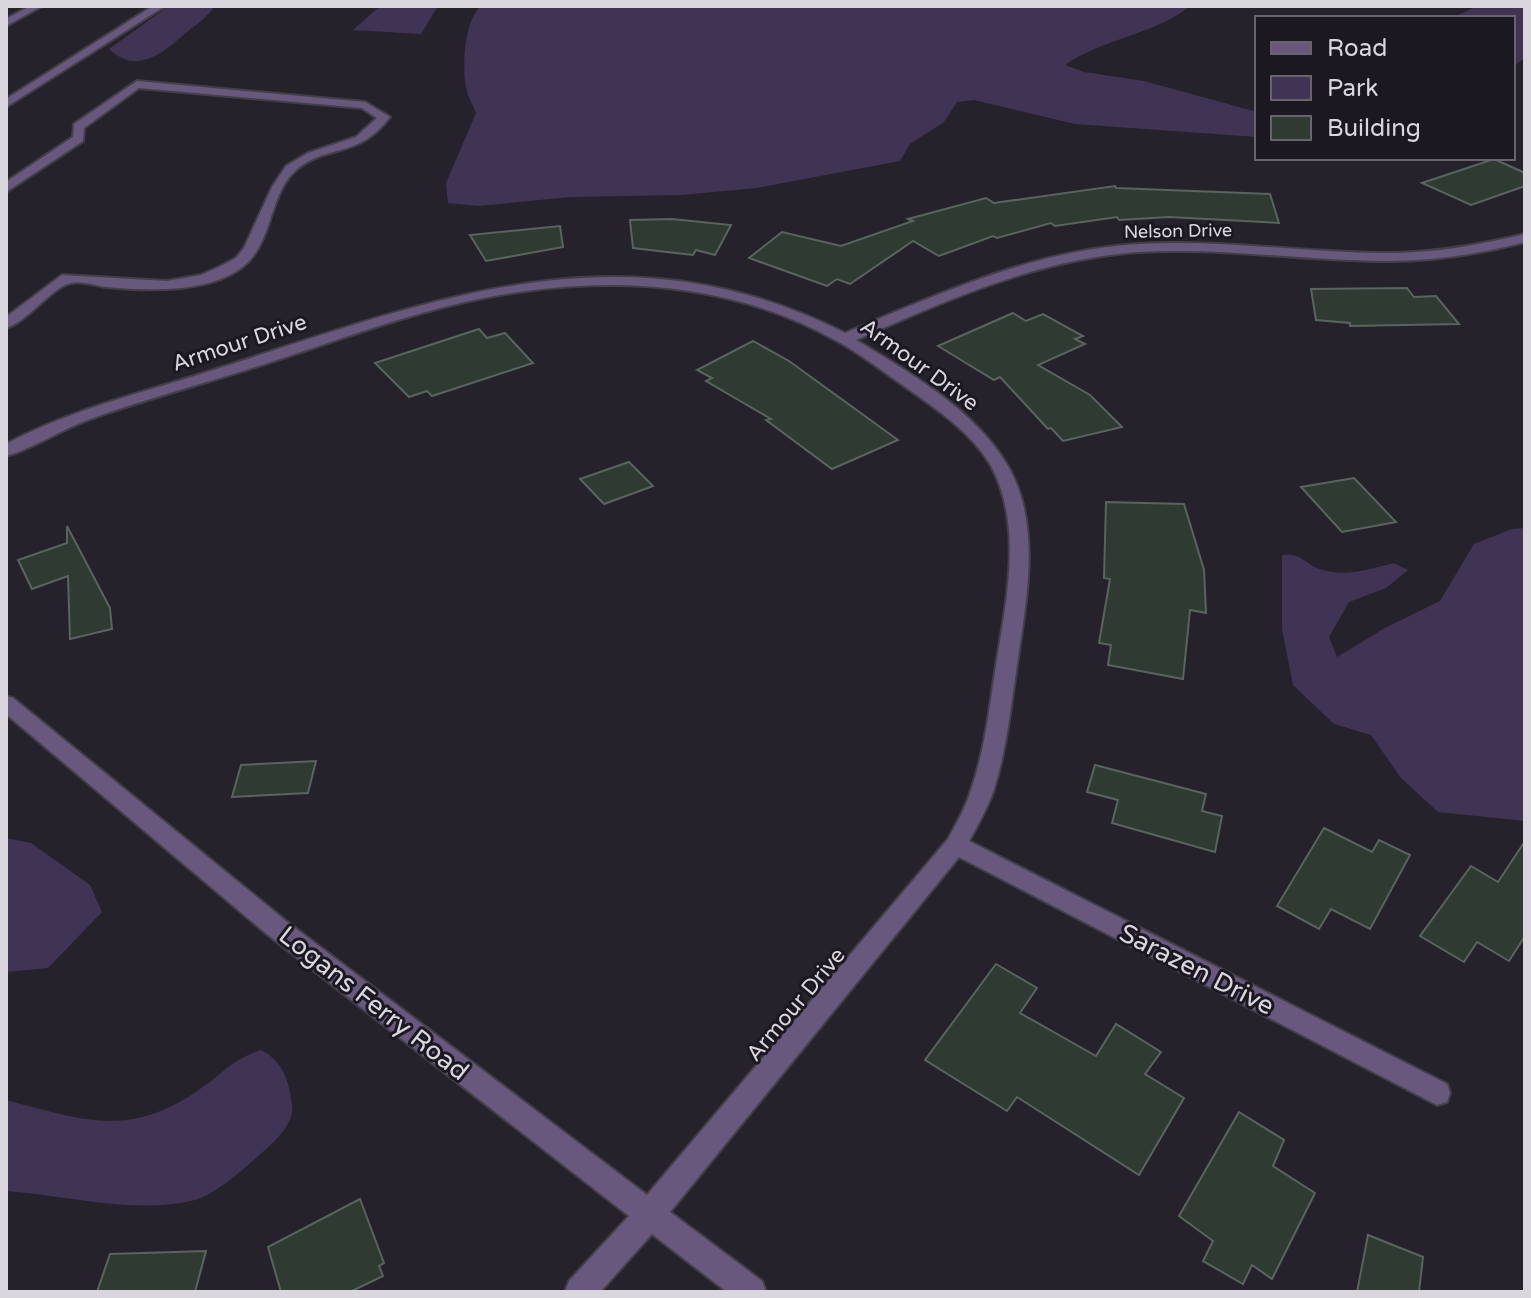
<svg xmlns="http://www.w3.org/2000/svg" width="1531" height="1298" font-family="'Varela Round',sans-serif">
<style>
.green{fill:#413354}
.building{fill:#2f3a33;stroke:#58645d;stroke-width:2}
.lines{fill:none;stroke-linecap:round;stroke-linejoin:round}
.minor-casing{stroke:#433f48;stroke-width:4}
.minor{fill:#68587e;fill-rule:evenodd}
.labels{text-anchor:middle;stroke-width:6;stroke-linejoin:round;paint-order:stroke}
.far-street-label{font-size:18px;fill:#d9d7dd;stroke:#1c1822}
.street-label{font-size:22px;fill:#d9d7dd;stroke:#1c1822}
.near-street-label{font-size:26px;fill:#d9d7dd;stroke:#1c1822}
</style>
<rect width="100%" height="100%" fill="#26222c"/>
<g class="green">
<path d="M169,6H215C207,17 197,24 187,32C164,52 137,76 109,49Z"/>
<polygon points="380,6 438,6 421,34 353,30"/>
<path d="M481,6H1190C1158,33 1102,39 1065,65L1084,72L1144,81L1257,112V137L1075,124L974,100L957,102L944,122L910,144L900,161L756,188L682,195L571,197L478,206L448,203L446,183L476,113C473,105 468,97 466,88C462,67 464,21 481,6Z"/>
<polygon points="1478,6 1525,6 1525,58 1513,66 1513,18 1451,18"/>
<path d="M1525,528V821L1438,812L1401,778L1371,735L1334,724L1293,685L1282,629V555C1304,553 1304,565 1323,570C1347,577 1370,569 1394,563L1408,570L1386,588L1349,602L1329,637L1337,657L1385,628L1440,601L1474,544L1512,529Z"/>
<polygon points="6,838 31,843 90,885 102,912 48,968 6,972"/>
<path d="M261,1050C283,1061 289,1081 292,1105C295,1122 276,1140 265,1150C248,1165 217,1194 195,1200C135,1215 66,1195 6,1191V1100C83,1120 129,1139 200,1089C226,1072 229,1061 261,1050Z"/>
</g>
<g class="building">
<polygon points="1494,159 1525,173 1525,186 1471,205 1422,183"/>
<polygon points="1115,186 1116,188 1270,194 1279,223 1169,217 1119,220 1117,217 1055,226 1051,223 997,238 993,236 939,256 913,241 850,284 837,279 827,286 749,258 782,232 841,246 913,221 908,219 986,198 994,203"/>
<polygon points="672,219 731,225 715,255 696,250 693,255 633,248 630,220"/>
<polygon points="560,226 563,247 486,261 470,235"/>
<polygon points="1407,288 1414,297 1436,296 1459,324 1350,326 1350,323 1316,320 1311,289"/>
<polygon points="1013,313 1026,321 1043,314 1083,336 1075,339 1085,344 1038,365 1090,395 1122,427 1063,441 1051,428 1048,429 1000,377 994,380 938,346"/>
<polygon points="479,329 487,338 505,333 533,363 432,396 427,391 409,397 375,363"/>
<polygon points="753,341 789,361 898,440 832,469 766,420 771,419 706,381 712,378 697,370"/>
<polygon points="629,462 653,486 604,504 580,479"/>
<polygon points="1354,478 1396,522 1342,532 1301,487"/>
<polygon points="1106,502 1184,504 1204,570 1206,613 1190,610 1183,679 1108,665 1111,645 1099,643 1110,579 1104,578"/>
<polygon points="67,526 110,608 112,629 70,639 68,576 32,589 18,560 67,543"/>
<polygon points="316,761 308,793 232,797 241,765"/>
<polygon points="1095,765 1206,794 1202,811 1222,816 1215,852 1112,823 1118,800 1087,792"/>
<polygon points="1324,828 1372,852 1379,840 1410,855 1370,929 1331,909 1319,929 1277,906"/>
<polygon points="1525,841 1525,936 1509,961 1477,942 1464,962 1420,936 1471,866 1498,882"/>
<polygon points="996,964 1037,988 1020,1013 1096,1056 1116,1024 1161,1052 1145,1074 1184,1098 1139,1175 1017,1097 1007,1111 925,1060"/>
<polygon points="1239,1112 1284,1140 1273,1166 1315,1193 1272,1279 1252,1265 1243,1284 1203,1261 1213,1241 1179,1216"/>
<polygon points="360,1199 384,1263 379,1266 383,1276 350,1292 281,1292 268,1247"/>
<polygon points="1368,1235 1423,1257 1419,1292 1357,1292"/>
<polygon points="206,1251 195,1292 97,1292 110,1254"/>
</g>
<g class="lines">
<defs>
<g id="minor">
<polygon points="30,6 42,6 6,26 6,19"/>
<polygon points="153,6 165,6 6,107 6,99"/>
<path d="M137,81L365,102L390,117C357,160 328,143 296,170C270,193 273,237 248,262C216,294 148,291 107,287C97,286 80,280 71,283C52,287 27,322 6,328V317L62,275L167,281L201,275L219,267L236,258L244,248L272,187L286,166L308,153L356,137L377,118L362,108L139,88L84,128L83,141L6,192V182L73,137L74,124Z"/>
<path d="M1525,234V242C1480,254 1434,261 1387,261C1304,261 1222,247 1139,252C1038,259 947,300 856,340C909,372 973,409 1006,463C1044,525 1025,605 1016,672C1010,712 1006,753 993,792C987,809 978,825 969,841L1447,1084L1450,1093L1447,1102L1437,1105L959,857L670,1212L762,1281L766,1292H727L652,1234L600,1292H565L569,1281L629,1216L268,935L6,714V696L13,698L286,921L647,1195L948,839C956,824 965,809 970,793C984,754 989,712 995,672C1005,605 1025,527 990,464C970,431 935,408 904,386C882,371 861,354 837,341C743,288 633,276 526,291C440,302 356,334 274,361C214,381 152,397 93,418C63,428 35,448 6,456V444C76,407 154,390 229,365C442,296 629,224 845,333C940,293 1035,250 1139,244C1222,239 1305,253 1387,253C1434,253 1480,245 1525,234Z"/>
</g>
</defs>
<use href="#minor" class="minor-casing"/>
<use href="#minor" class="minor"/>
</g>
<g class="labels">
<g class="far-street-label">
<text transform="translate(1178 231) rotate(-1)" y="6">Nelson Drive</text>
</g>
<g class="street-label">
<text transform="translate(239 342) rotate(-18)" y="8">Armour Drive</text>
<text transform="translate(920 364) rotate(36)" y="8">Armour Drive</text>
<text transform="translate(795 1004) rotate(-50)" y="8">Armour Drive</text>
</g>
<g class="near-street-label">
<text transform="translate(1197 969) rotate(27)" y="9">Sarazen Drive</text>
<text transform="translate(374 1003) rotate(38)" y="9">Logans Ferry Road</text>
</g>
</g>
<rect width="1531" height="1298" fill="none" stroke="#d9d7dd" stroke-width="16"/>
<rect x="1255" y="16" width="260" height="144" fill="#1c1822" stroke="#68646d" stroke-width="2"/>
<rect x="1271" y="42" width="40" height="12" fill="#68587e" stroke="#68646d" stroke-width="2"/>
<text x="1327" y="56" font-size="24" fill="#d9d7dd">Road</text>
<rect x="1271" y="76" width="40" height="24" fill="#413354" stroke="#68646d" stroke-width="2"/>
<text x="1327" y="96" font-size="24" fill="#d9d7dd">Park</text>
<rect x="1271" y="116" width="40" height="24" fill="#2f3a33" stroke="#68646d" stroke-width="2"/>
<text x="1327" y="136" font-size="24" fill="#d9d7dd">Building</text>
</svg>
